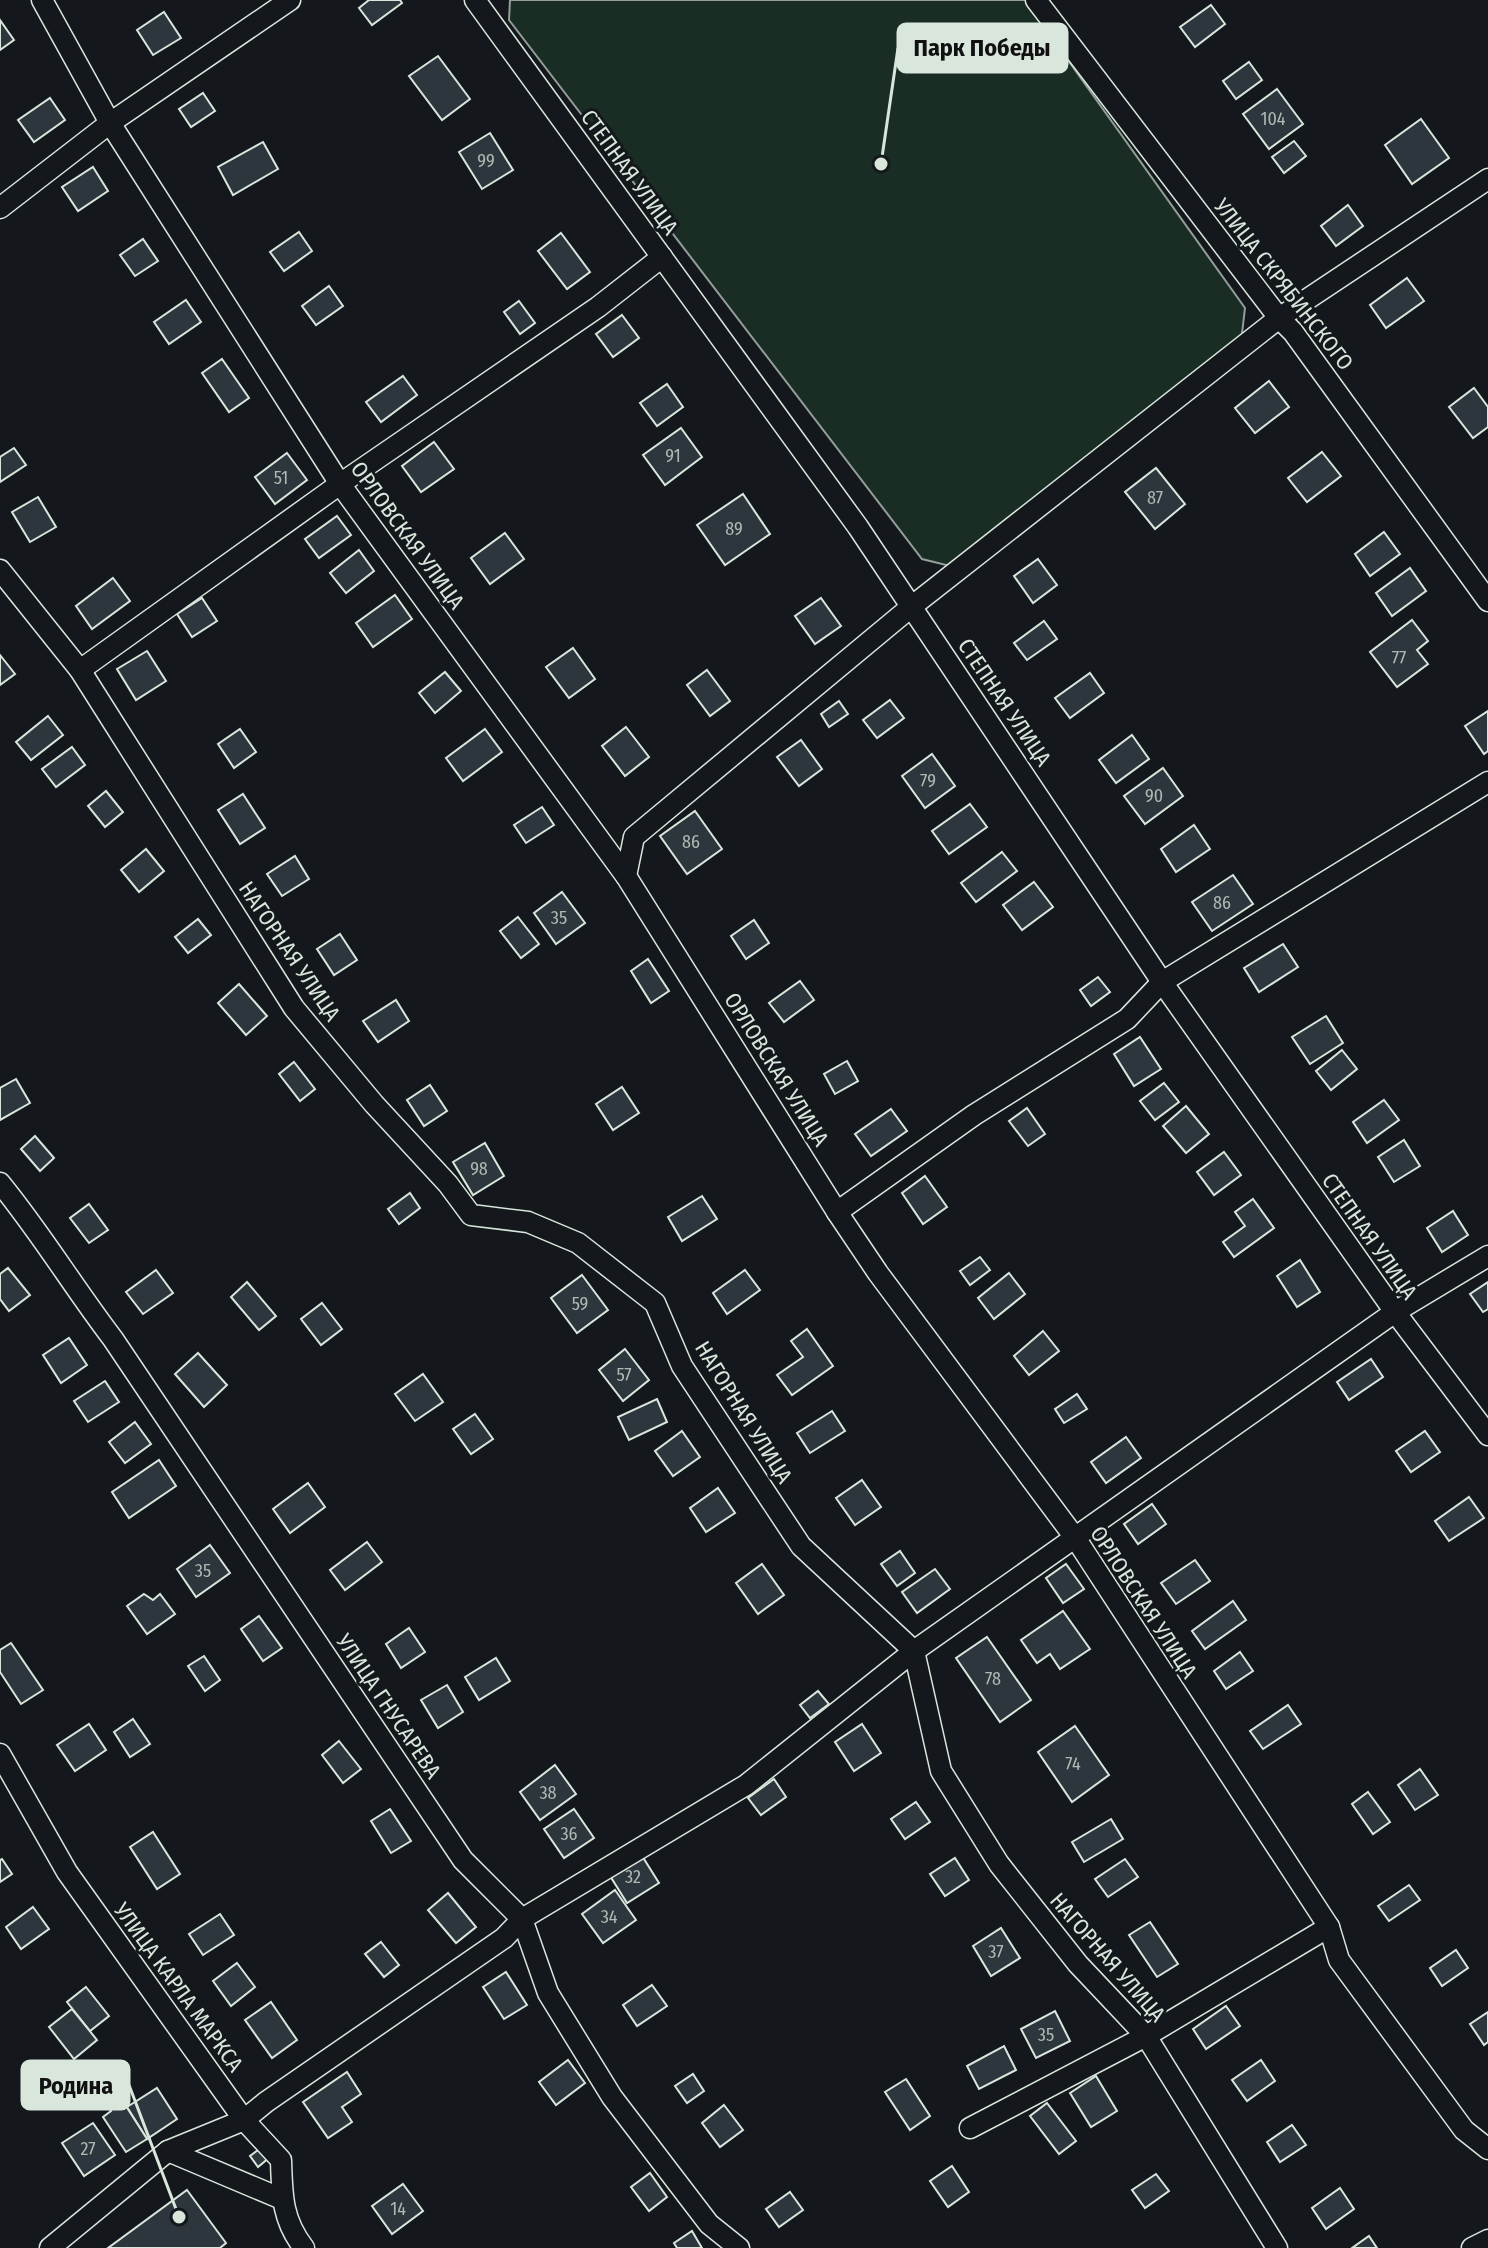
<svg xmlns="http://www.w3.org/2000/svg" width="1488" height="2248" font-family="'Fira Sans Condensed',sans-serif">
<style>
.green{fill:#1a2d24;stroke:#939e99;stroke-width:2}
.building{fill:#2c363c;stroke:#d8e6dc;stroke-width:2}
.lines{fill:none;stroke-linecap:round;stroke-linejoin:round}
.street-casing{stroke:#d8e6dc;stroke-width:23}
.street{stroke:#14181c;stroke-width:20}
.labels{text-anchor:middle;stroke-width:6;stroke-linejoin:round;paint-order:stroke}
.number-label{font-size:18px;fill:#adbab4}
.street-label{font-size:22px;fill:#d8e6dc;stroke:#14181c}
.leader{fill:none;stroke:#d8e6dc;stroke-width:3}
.callout-dot{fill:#d8e6dc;stroke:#14181c;stroke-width:3}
.callout{fill:#d8e6dc;stroke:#d8e6dc;stroke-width:3}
.callout-label{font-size:24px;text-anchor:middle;font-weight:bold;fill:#111}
</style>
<rect width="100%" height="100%" fill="#14181c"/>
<polygon class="green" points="510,0 1025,0 1245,308 1241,342 954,567 922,559 509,20"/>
<g class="building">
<polygon points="369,0 400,0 402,3 372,25 359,8"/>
<polygon points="1211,5 1225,24 1195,47 1180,27"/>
<polygon points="164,12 181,38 153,55 137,30"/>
<polygon points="0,20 14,40 0,50"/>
<polygon points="438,56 470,99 442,120 409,76"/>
<polygon points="1249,62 1262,80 1236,99 1223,81"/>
<polygon points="1277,89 1303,124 1269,149 1243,114"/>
<polygon points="203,93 215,111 191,127 179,109"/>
<polygon points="50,98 65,120 34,142 18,120"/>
<polygon points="1421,119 1449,158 1412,184 1385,145"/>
<polygon points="490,133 513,170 482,189 459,152"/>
<polygon points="1294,141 1306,156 1284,173 1272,157"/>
<polygon points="263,142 278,169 233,195 218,167"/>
<polygon points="93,167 108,191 78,211 62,187"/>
<polygon points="1348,205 1363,226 1336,246 1321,226"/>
<polygon points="299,232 312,251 284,271 270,252"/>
<polygon points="561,233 590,272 567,289 538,251"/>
<polygon points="143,239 158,261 135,276 120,255"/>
<polygon points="1407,278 1424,301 1386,328 1370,305"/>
<polygon points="329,286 343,306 316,325 302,306"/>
<polygon points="186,300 201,322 169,344 154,322"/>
<polygon points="519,301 535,323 520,334 504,312"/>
<polygon points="622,315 639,338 613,357 596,334"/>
<polygon points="222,359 249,398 229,412 202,373"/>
<polygon points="403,376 417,395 381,422 366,402"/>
<polygon points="1269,381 1289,407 1255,433 1235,408"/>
<polygon points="667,384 683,407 657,426 640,403"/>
<polygon points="1474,388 1488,407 1488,427 1473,438 1449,407"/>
<polygon points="681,428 702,457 665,485 643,455"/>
<polygon points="434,442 454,469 421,492 402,466"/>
<polygon points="14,448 26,465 0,482 0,457"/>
<polygon points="1322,452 1341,476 1307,502 1288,478"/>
<polygon points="287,453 307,480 275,504 255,477"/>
<polygon points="1156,468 1185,504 1155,529 1125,492"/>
<polygon points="743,494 770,534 725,565 697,525"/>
<polygon points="38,497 56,527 30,542 12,512"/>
<polygon points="337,516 351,535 319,558 305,539"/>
<polygon points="1384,532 1400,554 1370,576 1355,554"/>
<polygon points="505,533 524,559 490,584 471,558"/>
<polygon points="359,550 374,571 346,593 330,573"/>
<polygon points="1038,559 1057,585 1033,603 1014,576"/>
<polygon points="1410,568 1426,591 1392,616 1376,593"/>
<polygon points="113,578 130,601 92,629 76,606"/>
<polygon points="395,595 412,619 373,647 356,623"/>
<polygon points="202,598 217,621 192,637 177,614"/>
<polygon points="821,598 841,626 815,644 795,616"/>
<polygon points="1412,620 1428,641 1417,650 1428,664 1397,687 1370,652"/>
<polygon points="1044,621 1057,639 1027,660 1014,643"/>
<polygon points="573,648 595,679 569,698 546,667"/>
<polygon points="147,651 166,681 136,700 117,669"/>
<polygon points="0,655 15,674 0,685"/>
<polygon points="707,670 730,701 710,716 687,685"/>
<polygon points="445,672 461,691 435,713 419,693"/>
<polygon points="1090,673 1104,693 1070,718 1055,698"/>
<polygon points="890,700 904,718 877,738 863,720"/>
<polygon points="839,701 848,714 829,727 821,714"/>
<polygon points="1488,711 1488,751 1484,754 1465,726"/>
<polygon points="48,716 63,735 31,760 16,742"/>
<polygon points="626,727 649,757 625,776 602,746"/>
<polygon points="240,729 256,752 234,768 218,744"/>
<polygon points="485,729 502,752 463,781 446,758"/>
<polygon points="1132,735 1149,759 1116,783 1099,760"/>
<polygon points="801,740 822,769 799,786 777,757"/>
<polygon points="72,747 85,765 56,787 42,769"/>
<polygon points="932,754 955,786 925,808 902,776"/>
<polygon points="1163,768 1183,796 1145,824 1124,796"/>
<polygon points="106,791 123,812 105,827 88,806"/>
<polygon points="243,794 265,828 240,844 218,810"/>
<polygon points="970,804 987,827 949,854 932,831"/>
<polygon points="542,807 554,825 526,843 514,825"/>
<polygon points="695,811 722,849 687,874 660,836"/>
<polygon points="1194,825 1210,849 1176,872 1161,849"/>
<polygon points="146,849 164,871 139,892 121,870"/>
<polygon points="1002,852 1017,871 976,902 961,883"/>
<polygon points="295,856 309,879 282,896 267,874"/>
<polygon points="1233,875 1253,904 1212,931 1192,902"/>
<polygon points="1034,882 1053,907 1022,930 1003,905"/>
<polygon points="562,892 585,923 556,944 534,913"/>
<polygon points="518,917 539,944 521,958 500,931"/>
<polygon points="198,919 211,935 188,953 175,937"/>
<polygon points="754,920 769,943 746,959 731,936"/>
<polygon points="340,934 357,960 334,975 317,949"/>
<polygon points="1283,944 1298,967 1259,992 1244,968"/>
<polygon points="648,959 669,991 651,1003 631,971"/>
<polygon points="1098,977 1110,992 1091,1006 1080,990"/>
<polygon points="800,981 814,1000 784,1022 769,1003"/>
<polygon points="239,984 267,1016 246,1035 218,1003"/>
<polygon points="396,1000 409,1021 378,1042 363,1021"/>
<polygon points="1326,1016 1343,1043 1310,1064 1292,1037"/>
<polygon points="1140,1037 1161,1069 1134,1086 1114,1054"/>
<polygon points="1342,1050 1357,1069 1331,1090 1316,1071"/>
<polygon points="847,1061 858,1081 835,1094 824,1074"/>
<polygon points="294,1062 315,1089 300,1101 279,1074"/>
<polygon points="16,1079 30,1103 0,1120 0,1088"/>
<polygon points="1164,1083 1179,1102 1155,1120 1140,1101"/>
<polygon points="430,1085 447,1111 424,1126 407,1100"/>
<polygon points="622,1087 639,1113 613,1130 596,1104"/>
<polygon points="1384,1100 1399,1120 1367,1143 1353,1122"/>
<polygon points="1186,1106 1209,1134 1186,1153 1163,1126"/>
<polygon points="1027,1108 1045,1134 1028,1146 1009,1121"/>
<polygon points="891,1109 907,1131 871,1156 855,1134"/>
<polygon points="35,1136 54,1158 40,1171 21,1149"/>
<polygon points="1404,1140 1420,1166 1394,1182 1378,1157"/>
<polygon points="485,1143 504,1176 473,1195 453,1162"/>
<polygon points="1224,1152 1241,1175 1214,1195 1197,1172"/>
<polygon points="925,1176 947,1207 923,1224 902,1193"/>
<polygon points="410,1193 420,1208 399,1224 388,1209"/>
<polygon points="702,1196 717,1219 682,1241 668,1217"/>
<polygon points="1253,1199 1274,1228 1234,1257 1223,1242 1245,1226 1235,1212"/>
<polygon points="89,1204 108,1230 89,1243 70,1218"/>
<polygon points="1453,1211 1468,1235 1442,1252 1427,1228"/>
<polygon points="980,1257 990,1270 970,1285 960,1271"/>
<polygon points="1300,1260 1320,1292 1297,1307 1277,1276"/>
<polygon points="8,1268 30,1295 9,1311 0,1299 0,1274"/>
<polygon points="156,1270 173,1293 143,1314 126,1292"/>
<polygon points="745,1270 760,1290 727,1314 713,1293"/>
<polygon points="1009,1273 1025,1294 994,1319 978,1298"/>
<polygon points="582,1275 608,1310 577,1333 551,1298"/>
<polygon points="247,1282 276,1316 259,1330 231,1297"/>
<polygon points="1488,1282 1488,1309 1483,1312 1470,1294"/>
<polygon points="322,1303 342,1329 321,1345 301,1319"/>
<polygon points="807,1329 833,1366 792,1395 777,1375 803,1357 791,1341"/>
<polygon points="1043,1331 1059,1351 1029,1375 1014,1356"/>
<polygon points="69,1338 87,1365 61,1383 43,1355"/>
<polygon points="625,1349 649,1380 623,1401 599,1370"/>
<polygon points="198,1353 227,1385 204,1407 175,1374"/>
<polygon points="1371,1359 1383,1377 1349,1400 1337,1382"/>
<polygon points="423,1374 443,1402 415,1421 395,1394"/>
<polygon points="105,1381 119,1402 88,1422 74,1401"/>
<polygon points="1077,1394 1087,1409 1064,1423 1055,1409"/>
<polygon points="657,1399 667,1422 629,1440 618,1417"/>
<polygon points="832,1411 845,1431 810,1453 797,1433"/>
<polygon points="475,1414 493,1439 471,1454 453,1429"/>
<polygon points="135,1422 151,1444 125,1463 109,1442"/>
<polygon points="682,1431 700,1457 673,1476 655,1451"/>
<polygon points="1425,1431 1440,1452 1411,1472 1396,1451"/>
<polygon points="1126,1437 1141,1458 1106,1483 1091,1462"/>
<polygon points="159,1460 176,1486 129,1518 112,1492"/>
<polygon points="862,1480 881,1507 855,1525 836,1498"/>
<polygon points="308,1483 325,1507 290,1533 273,1509"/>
<polygon points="718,1488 735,1513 706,1532 690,1508"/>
<polygon points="1469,1497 1484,1518 1449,1541 1435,1521"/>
<polygon points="1152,1504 1166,1524 1138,1544 1124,1524"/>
<polygon points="367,1542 382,1562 345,1590 330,1570"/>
<polygon points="210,1545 230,1573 196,1597 177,1569"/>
<polygon points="900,1551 915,1573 897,1586 881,1564"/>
<polygon points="1195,1560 1210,1581 1176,1604 1161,1583"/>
<polygon points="762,1564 784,1595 758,1614 736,1583"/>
<polygon points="1066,1564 1084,1589 1063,1603 1046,1578"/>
<polygon points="935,1569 950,1589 917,1613 902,1592"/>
<polygon points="144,1594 153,1600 160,1594 175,1614 147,1634 127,1606"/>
<polygon points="1233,1601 1246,1620 1205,1649 1192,1631"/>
<polygon points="1063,1611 1090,1649 1060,1669 1050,1654 1037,1663 1021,1640"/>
<polygon points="259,1616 282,1648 263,1661 241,1629"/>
<polygon points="409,1628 425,1652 401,1668 386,1644"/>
<polygon points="987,1637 1031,1700 1000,1722 956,1658"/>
<polygon points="11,1643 43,1690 21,1704 0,1672 0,1650"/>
<polygon points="1240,1652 1253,1671 1226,1689 1214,1671"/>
<polygon points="204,1656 220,1680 205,1691 188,1666"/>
<polygon points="496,1658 510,1681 479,1700 465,1677"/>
<polygon points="447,1685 463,1712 438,1728 421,1700"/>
<polygon points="818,1691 829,1704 810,1718 800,1705"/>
<polygon points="1288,1705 1301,1724 1263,1749 1250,1731"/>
<polygon points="133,1719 150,1744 130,1757 114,1732"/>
<polygon points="89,1724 106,1750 75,1771 57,1745"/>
<polygon points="862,1724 881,1753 854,1771 835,1742"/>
<polygon points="1075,1726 1109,1775 1072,1802 1038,1752"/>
<polygon points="339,1741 361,1769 343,1783 322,1755"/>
<polygon points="555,1765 576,1794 540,1820 520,1792"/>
<polygon points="1420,1769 1438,1795 1415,1810 1398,1785"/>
<polygon points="774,1779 786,1797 761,1815 748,1798"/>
<polygon points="1368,1792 1390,1822 1373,1834 1352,1804"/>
<polygon points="916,1802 930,1822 905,1839 891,1819"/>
<polygon points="390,1809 411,1841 391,1853 371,1821"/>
<polygon points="574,1809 594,1838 564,1858 544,1829"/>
<polygon points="1111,1819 1123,1839 1084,1862 1072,1842"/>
<polygon points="153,1832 180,1874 157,1889 130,1847"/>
<polygon points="639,1851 659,1883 627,1903 607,1871"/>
<polygon points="955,1858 969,1880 945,1896 930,1874"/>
<polygon points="2,1859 12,1874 0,1882 0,1860"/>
<polygon points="1125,1859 1138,1877 1108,1897 1095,1879"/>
<polygon points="1409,1885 1420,1900 1389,1921 1378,1906"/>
<polygon points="615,1890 636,1920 603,1943 582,1914"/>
<polygon points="448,1893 476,1927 456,1943 428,1910"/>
<polygon points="33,1907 49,1929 21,1949 6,1927"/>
<polygon points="220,1914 234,1935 203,1955 189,1934"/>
<polygon points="1150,1922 1178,1964 1157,1977 1129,1935"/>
<polygon points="1001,1928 1020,1958 991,1976 973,1946"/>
<polygon points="381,1942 399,1965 384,1977 365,1954"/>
<polygon points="1456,1950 1468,1968 1442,1986 1430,1968"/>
<polygon points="237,1963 255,1987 231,2006 213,1981"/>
<polygon points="506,1972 527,2005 504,2019 483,1987"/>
<polygon points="652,1985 667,2006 637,2026 623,2005"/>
<polygon points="86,1987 109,2016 90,2031 67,2002"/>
<polygon points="271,2002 297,2040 272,2058 245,2020"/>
<polygon points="1226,2006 1240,2026 1206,2049 1193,2029"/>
<polygon points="72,2009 97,2040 74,2059 49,2027"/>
<polygon points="1055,2011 1070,2041 1036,2058 1021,2029"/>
<polygon points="1488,2012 1488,2042 1484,2045 1470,2024"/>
<polygon points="1004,2046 1016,2070 979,2089 967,2066"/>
<polygon points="568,2060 585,2083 556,2105 539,2082"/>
<polygon points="1261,2060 1275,2081 1247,2101 1232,2080"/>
<polygon points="347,2072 361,2094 342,2107 352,2122 328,2138 303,2102"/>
<polygon points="693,2074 704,2091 687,2103 675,2086"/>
<polygon points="1096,2076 1117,2111 1091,2127 1070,2093"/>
<polygon points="906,2079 930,2116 910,2130 885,2092"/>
<polygon points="157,2088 177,2119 147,2139 127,2107"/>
<polygon points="117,2092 147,2139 126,2152 103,2117 111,2111 104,2101"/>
<polygon points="1047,2103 1076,2141 1059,2154 1030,2116"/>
<polygon points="724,2105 743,2130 720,2147 702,2123"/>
<polygon points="93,2123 115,2155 84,2176 62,2143"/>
<polygon points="1292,2125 1306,2145 1280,2162 1267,2142"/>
<polygon points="262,2147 270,2157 258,2167 250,2156"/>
<polygon points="952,2166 969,2192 948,2207 930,2181"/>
<polygon points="650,2173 667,2197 649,2211 631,2187"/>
<polygon points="1156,2174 1169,2191 1145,2208 1132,2190"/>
<polygon points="403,2184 423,2211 392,2234 372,2206"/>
<polygon points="1340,2188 1354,2209 1326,2229 1312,2208"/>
<polygon points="187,2190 226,2243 220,2248 108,2248"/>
<polygon points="790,2192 803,2210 779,2227 766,2209"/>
<polygon points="692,2231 702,2248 677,2248 674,2243"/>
<polygon points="1369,2236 1377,2248 1352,2248"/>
</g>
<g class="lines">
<defs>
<g id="street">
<polyline points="42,0 110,123 340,484 626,876 837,1212 878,1273 1076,1539 1329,1927 1339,1960 1464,2130 1488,2149"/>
<polyline points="475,0 858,527 1162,982 1395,1312 1488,1435"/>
<polyline points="1036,0 1279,318 1293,332 1488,601"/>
<polyline points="0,208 110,123 290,0"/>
<polyline points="0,570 80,670 294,1008 374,1104 448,1184 471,1215 528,1222 578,1243 655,1303 682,1366 801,1546 914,1651 941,1771 999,1864 1078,1964 1146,2036 1277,2248"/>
<polyline points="80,670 340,484 598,307 662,257"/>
<polyline points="626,876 634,837 911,607 1279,318 1488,179"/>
<path d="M0,1183C41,1233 74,1288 113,1339L463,1860L522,1919L548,1993L612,2097L709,2224L739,2248"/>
<polyline points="837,1212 974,1115 1127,1019 1162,982 1488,782"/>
<path d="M0,1754L67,1872L244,2120L281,2160C282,2195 282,2220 304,2248"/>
<polyline points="970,2128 1146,2036 1329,1927"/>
<polyline points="168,2151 282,2199"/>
<polyline points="50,2248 168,2151 244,2120 266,2102 504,1938 522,1919 746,1785 914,1651 1395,1312 1488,1256"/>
<polyline points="1472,2248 1488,2240"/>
</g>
</defs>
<use href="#street" class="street-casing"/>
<use href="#street" class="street"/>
</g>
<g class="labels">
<g class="number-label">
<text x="1273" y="125">104</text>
<text x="486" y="167">99</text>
<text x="673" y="462">91</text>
<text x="281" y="484">51</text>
<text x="1155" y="504">87</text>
<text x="734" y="535">89</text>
<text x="1399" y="664">77</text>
<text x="928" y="787">79</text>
<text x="1154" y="802">90</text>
<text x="691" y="848">86</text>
<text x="1222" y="909">86</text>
<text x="559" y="924">35</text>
<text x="479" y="1175">98</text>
<text x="580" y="1310">59</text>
<text x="624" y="1381">57</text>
<text x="203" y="1577">35</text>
<text x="993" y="1685">78</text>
<text x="1073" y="1770">74</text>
<text x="548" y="1799">38</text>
<text x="569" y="1840">36</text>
<text x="633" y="1883">32</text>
<text x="609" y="1923">34</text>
<text x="996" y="1958">37</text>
<text x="1046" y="2041">35</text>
<text x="88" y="2155">27</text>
<text x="398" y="2215">14</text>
</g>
<g class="street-label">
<text transform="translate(630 172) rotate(54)" y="8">СТЕПНАЯ УЛИЦА</text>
<text transform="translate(1284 284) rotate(52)" y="8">УЛИЦА СКРЯБИНСКОГО</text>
<text transform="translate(408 535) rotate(54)" y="8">ОРЛОВСКАЯ УЛИЦА</text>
<text transform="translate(1005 702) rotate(56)" y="8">СТЕПНАЯ УЛИЦА</text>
<text transform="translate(290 951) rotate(56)" y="8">НАГОРНАЯ УЛИЦА</text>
<text transform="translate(777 1069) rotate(58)" y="8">ОРЛОВСКАЯ УЛИЦА</text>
<text transform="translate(1370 1236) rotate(55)" y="8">СТЕПНАЯ УЛИЦА</text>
<text transform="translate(744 1412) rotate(58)" y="8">НАГОРНАЯ УЛИЦА</text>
<text transform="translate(1144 1602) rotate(57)" y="8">ОРЛОВСКАЯ УЛИЦА</text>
<text transform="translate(389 1706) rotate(56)" y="8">УЛИЦА ГНУСАРЕВА</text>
<text transform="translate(1108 1957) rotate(49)" y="8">НАГОРНАЯ УЛИЦА</text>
<text transform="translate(179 1987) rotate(54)" y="8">УЛИЦА КАРЛА МАРКСА</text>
</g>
</g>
<path class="leader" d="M881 164L898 48M179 2217L129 2085"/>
<g class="callout-dot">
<circle cx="881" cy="164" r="8"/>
<circle cx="179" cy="2217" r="8"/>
</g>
<g class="callout">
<rect x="898" y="24" width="169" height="48" rx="8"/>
<rect x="22" y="2061" width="107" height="48" rx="8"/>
</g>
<g class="callout-label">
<text x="982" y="56">Парк Победы</text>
<text x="76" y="2094">Родина</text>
</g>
</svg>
